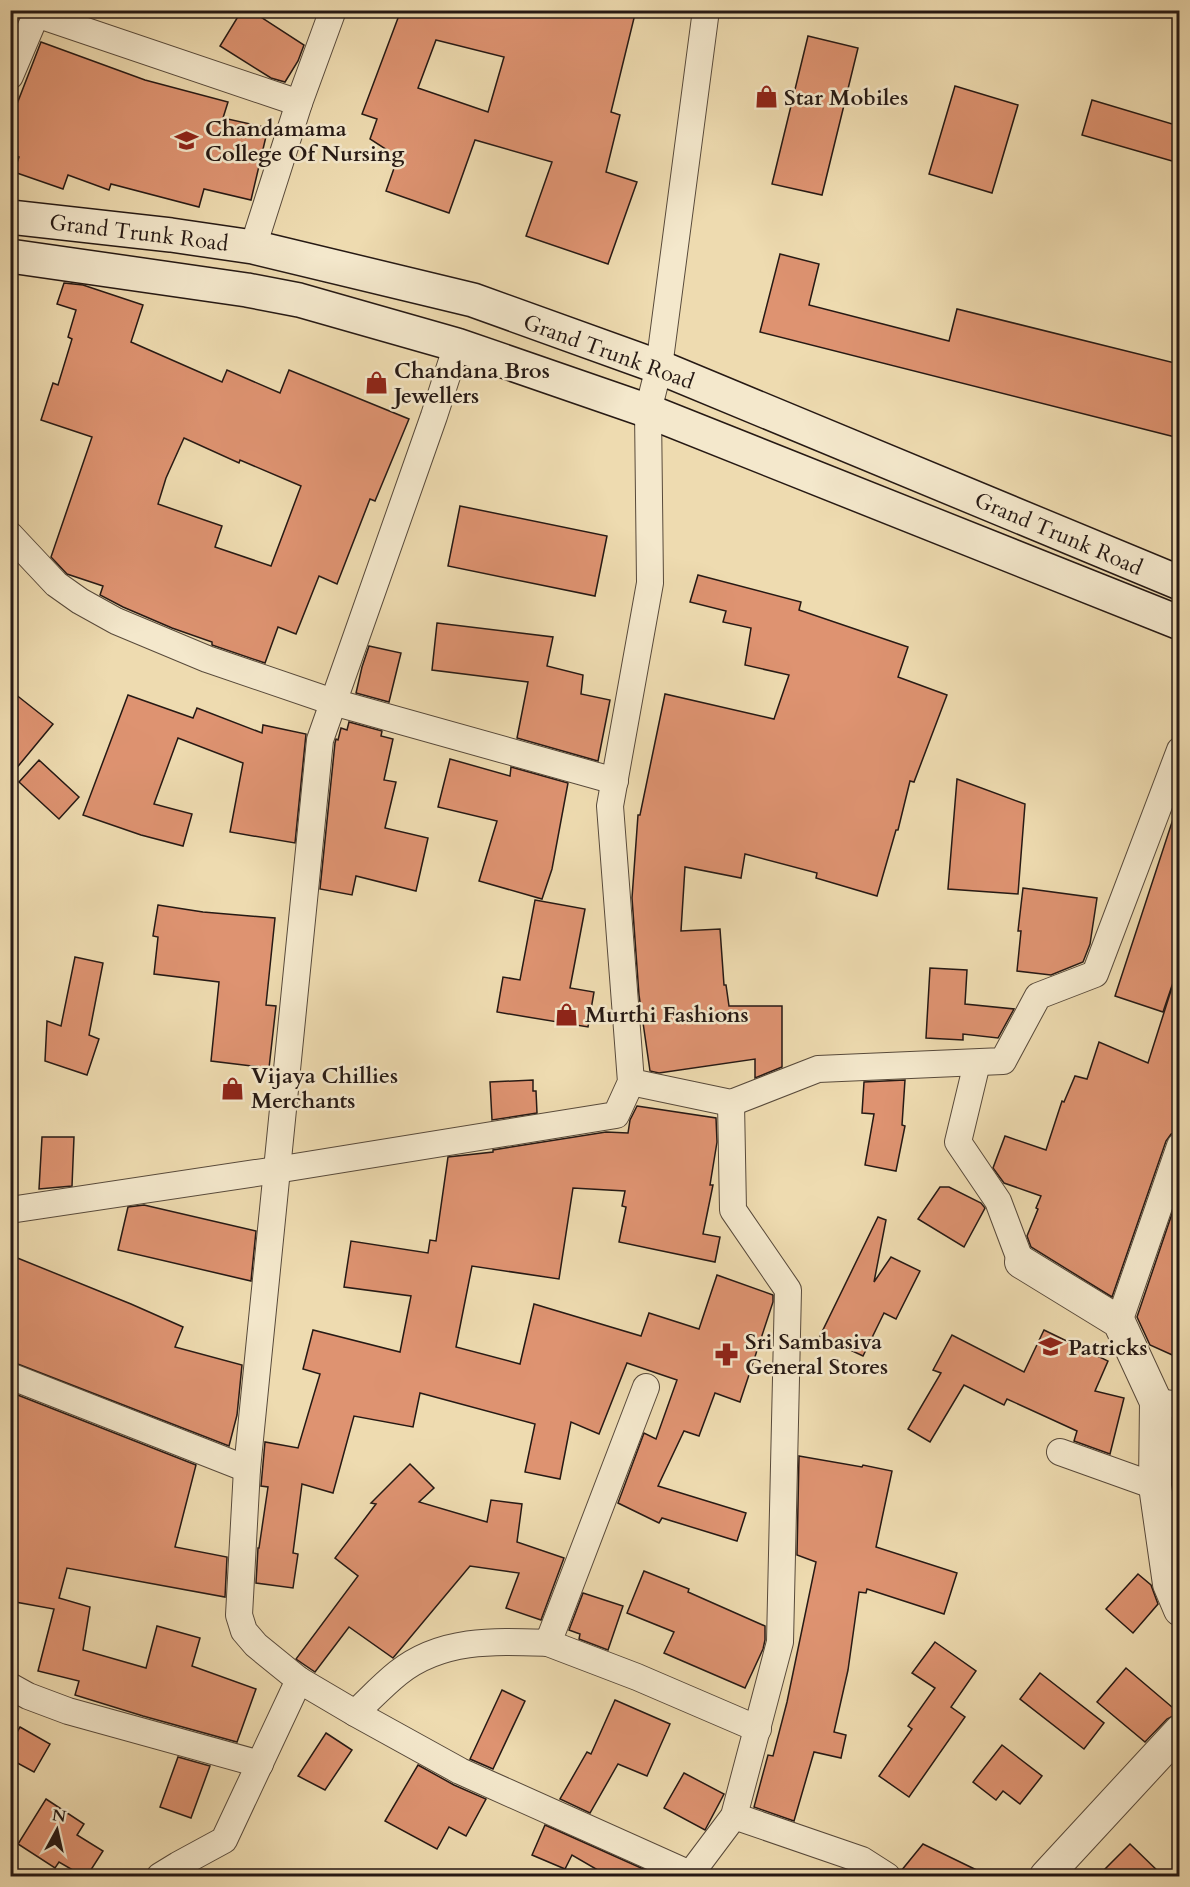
<svg xmlns="http://www.w3.org/2000/svg" width="1190" height="1887" font-family="Cardo,serif">
<style>
.building{fill:#de9371;stroke:#261914;stroke-width:1.5;fill-rule:evenodd}
.lines{fill:none;stroke-linecap:round;stroke-linejoin:round}
.minor-casing{stroke:#584a3b;stroke-width:28}
.tertiary-casing{stroke:#584a3b;stroke-width:34}
.secondary-casing{stroke:#261914;stroke-width:36}
.minor{stroke:#f4e8cc;stroke-width:26}
.tertiary{stroke:#f4e8cc;stroke-width:32}
.secondary{stroke:#f4e8cc;stroke-width:33}
.labels{text-anchor:middle;stroke-width:5;stroke-linejoin:round;paint-order:stroke}
.poi-label{font-size:22px;font-weight:bold;fill:#261914;stroke:#f4e8cc;text-anchor:start}
.street-label{font-size:22px;fill:#261914;stroke:#f4e8cc}
</style>
<rect width="100%" height="100%" fill="#eedbb0"/>
<filter id="stains"><feTurbulence type="fractalNoise" baseFrequency=".00333" numOctaves="4"/><feColorMatrix values="0 0 0 0 .2 0 0 0 0 .09 0 0 0 0 .02 0 0 0 .5 -.17"/></filter>
<radialGradient id="worn" r=".72"><stop offset=".6" stop-color="#630" stop-opacity="0"/><stop offset="1" stop-color="#630" stop-opacity=".3"/></radialGradient>
<g class="building">
<polygon points="242,10 250,10 304,45 298,61 285,82 271,78 220,46"/>
<path d="M401,10H636L611,112L620,115L606,172L637,182L608,264L526,236L552,162L475,140L449,213L386,191L398,157L370,139L377,119L362,114ZM436,40L504,57L488,112L418,88Z"/>
<polygon points="808,36 858,48 822,195 772,184"/>
<polygon points="41,42 145,80 228,102 223,118 268,128 251,200 204,189 199,207 111,184 109,190 68,175 63,189 14,172 19,157 10,154 10,122"/>
<polygon points="955,86 1018,105 992,193 929,174"/>
<polygon points="1092,100 1179,126 1179,163 1082,135"/>
<polygon points="780,254 819,264 809,305 949,341 957,309 1179,364 1179,438 760,332"/>
<path d="M64,283L83,285L143,305L131,342L222,382L227,370L280,393L289,370L409,419L375,501L370,499L337,584L319,576L296,634L278,627L265,663L212,645V642L172,628L123,607L100,595L103,586L67,574L51,557L92,437L41,420L53,383L58,385L72,339L68,337L76,310L57,304ZM184,438L239,463L240,460L301,486L271,566L215,547L222,526L158,504L166,478Z"/>
<polygon points="460,506 607,536 595,596 448,566"/>
<polygon points="698,575 801,602 799,610 908,647 898,677 947,695 914,782 910,781 898,830 896,830 877,896 816,878 817,873 745,854 741,878 685,867 681,931 720,929 724,985 726,985 729,1006 782,1006 782,1067 755,1078 755,1059 659,1073 650,1071 639,995 632,898 638,815 640,815 665,694 774,719 789,675 745,665 751,628 723,622 726,611 690,602"/>
<polygon points="437,623 553,637 547,666 583,675 581,694 610,700 598,761 517,738 528,682 432,670"/>
<polygon points="369,646 401,653 389,702 356,693 362,667"/>
<polygon points="10,690 53,724 10,776"/>
<polygon points="128,695 193,718 197,708 262,733 263,725 306,734 295,843 230,832 243,763 178,738 154,804 192,814 183,846 141,835 83,815"/>
<polygon points="349,722 382,731 381,736 393,739 384,780 396,782 385,828 428,838 416,891 356,876 352,895 320,889 335,743 336,739 338,740 341,728 347,730"/>
<polygon points="450,759 510,776 511,767 568,783 552,869 542,899 479,881 497,821 438,807"/>
<polygon points="39,760 79,797 59,819 19,782"/>
<polygon points="957,779 1025,804 1018,894 948,889"/>
<polygon points="1174,816 1179,817 1179,965 1163,1012 1115,996"/>
<polygon points="1023,888 1097,898 1090,944 1083,962 1051,975 1017,971 1021,931 1018,931"/>
<polygon points="535,900 585,909 570,988 594,992 588,1027 497,1012 503,977 520,980"/>
<polygon points="158,905 203,912 275,918 266,1005 276,1006 269,1068 211,1061 219,982 154,974 158,937 153,936"/>
<polygon points="75,957 103,963 89,1035 99,1039 87,1075 45,1061 47,1021 61,1026"/>
<polygon points="930,968 967,970 965,1004 1014,1009 998,1038 963,1034 963,1040 926,1038"/>
<polygon points="1174,981 1179,982 1179,1131 1171,1134 1166,1141 1112,1297 1031,1247 1027,1236 1038,1209 1036,1208 1041,1196 1004,1183 993,1168 1005,1136 1046,1150 1062,1101 1064,1102 1075,1076 1087,1079 1099,1042 1148,1063"/>
<polygon points="533,1080 533,1091 536,1091 537,1113 492,1120 490,1082"/>
<polygon points="905,1080 902,1125 905,1126 896,1171 865,1165 874,1114 862,1113 864,1082"/>
<polygon points="637,1106 716,1118 717,1142 710,1185 713,1185 703,1234 720,1237 715,1262 619,1242 626,1207 622,1206 625,1191 573,1188 559,1279 472,1266 456,1347 520,1364 534,1304 641,1336 649,1313 699,1329 717,1275 773,1295 773,1302 740,1402 715,1393 699,1436 684,1431 658,1486 746,1513 737,1541 662,1518 659,1523 618,1503 644,1433 656,1439 677,1380 627,1363 599,1434 571,1422 560,1479 525,1472 535,1424 420,1393 413,1427 354,1416 333,1493 302,1484 293,1553 298,1554 293,1588 256,1583 258,1548 259,1548 268,1487 261,1486 265,1442 298,1448 320,1374 303,1369 313,1330 400,1352 411,1296 344,1287 351,1241 428,1253 430,1240 436,1241 448,1157 493,1152 493,1150 606,1132 628,1133 630,1120"/>
<polygon points="42,1137 74,1137 72,1186 39,1189"/>
<polygon points="940,1187 949,1187 981,1203 985,1208 964,1247 918,1219"/>
<polygon points="1179,1193 1179,1358 1150,1345 1137,1317"/>
<polygon points="144,1205 256,1231 251,1281 118,1250 128,1207"/>
<polygon points="878,1217 886,1220 874,1282 891,1257 920,1271 896,1319 884,1313 863,1356 820,1336"/>
<polygon points="10,1255 131,1304 183,1327 175,1347 242,1365 237,1415 229,1446 10,1361"/>
<polygon points="1044,1330 1108,1361 1095,1391 1124,1398 1110,1454 1074,1441 1077,1431 1007,1399 1004,1405 964,1385 930,1442 908,1429 941,1373 933,1370 952,1335 1024,1372"/>
<polygon points="10,1392 196,1465 175,1547 227,1557 225,1597 67,1568 59,1598 90,1607 83,1650 146,1668 157,1626 200,1638 192,1666 256,1689 237,1742 143,1716 75,1695 79,1681 38,1671 54,1609 10,1601"/>
<polygon points="799,1456 862,1467 863,1465 892,1471 876,1547 957,1573 944,1614 867,1589 866,1593 859,1592 848,1670 834,1732 846,1735 841,1758 814,1752 794,1821 754,1807 768,1755 773,1756 787,1702 816,1562 797,1555"/>
<polygon points="410,1464 434,1488 419,1502 487,1522 491,1500 522,1504 517,1542 564,1558 541,1620 506,1608 519,1573 470,1566 393,1658 349,1627 315,1672 296,1659 358,1576 335,1558 376,1504 371,1503"/>
<polygon points="644,1571 689,1589 688,1592 765,1626 765,1640 763,1649 745,1688 664,1653 674,1632 627,1613"/>
<polygon points="1138,1574 1151,1585 1158,1604 1133,1633 1106,1609"/>
<polygon points="583,1593 623,1606 608,1650 579,1639 580,1634 569,1630"/>
<polygon points="935,1642 976,1671 951,1707 965,1717 909,1797 879,1776 912,1729 908,1726 935,1688 912,1673"/>
<polygon points="1126,1668 1179,1713 1167,1719 1145,1742 1097,1702"/>
<polygon points="1040,1673 1104,1723 1084,1749 1020,1699"/>
<polygon points="502,1690 525,1701 493,1769 470,1759"/>
<polygon points="615,1700 670,1724 647,1776 618,1764 590,1813 560,1799 587,1752 591,1754"/>
<polygon points="20,1727 50,1744 34,1772 10,1759 10,1745"/>
<polygon points="326,1733 352,1750 325,1790 298,1776"/>
<polygon points="1002,1745 1042,1776 1020,1804 1003,1791 996,1800 973,1782"/>
<polygon points="178,1757 210,1766 191,1818 160,1807"/>
<polygon points="418,1765 454,1785 486,1799 466,1836 449,1827 437,1849 385,1821"/>
<polygon points="684,1773 724,1794 705,1830 664,1808"/>
<polygon points="46,1799 84,1824 77,1835 103,1851 87,1876 83,1876 59,1862 55,1868 18,1844"/>
<polygon points="545,1825 659,1876 608,1876 572,1855 565,1869 532,1855"/>
<polygon points="923,1844 989,1876 902,1876 901,1871"/>
<polygon points="1130,1844 1163,1876 1098,1876"/>
</g>
<g class="lines">
<defs>
<g id="minor">
<polyline points="31,10 36,14 299,103"/>
<polyline points="10,76 38,10"/>
<polyline points="253,247 299,103 333,10"/>
<polyline points="457,345 434,416 320,740 247,1469 239,1615 244,1631 256,1645 299,1680 355,1713 460,1771 690,1874"/>
<polyline points="10,535 56,584 80,601 116,621 207,659 333,702 615,781"/>
<polyline points="977,1063 958,1142 998,1201 1021,1262"/>
<polyline points="631,1082 731,1103 818,1069 1003,1061 1038,996 1095,974 1180,750"/>
<polyline points="10,1210 276,1170 616,1115 631,1082 610,806 650,583 648,411 659,367 706,10"/>
<polyline points="1119,1322 1180,1146"/>
<polyline points="10,1376 247,1469"/>
<polyline points="1156,1402 1180,1405"/>
<polyline points="1060,1452 1155,1486"/>
<polyline points="548,1643 637,1677 758,1729"/>
<polyline points="10,1686 28,1696 68,1711 260,1764"/>
<path d="M355,1713C369,1700 383,1685 398,1673C442,1638 496,1641 548,1643L646,1387"/>
<polyline points="734,1816 862,1860 887,1876"/>
<polyline points="160,1876 178,1865 224,1840 299,1680"/>
<polyline points="689,1876 734,1816 780,1642 788,1290 733,1210 731,1103"/>
</g>
<g id="tertiary">
<polyline points="1021,1262 1119,1322 1156,1402 1155,1486 1169,1584 1180,1610"/>
<polyline points="1046,1876 1180,1731"/>
</g>
<g id="secondary">
<polyline points="10,217 171,235 253,247 473,300 659,367 1180,583"/>
<polyline points="10,256 247,290 299,300 457,345 648,411 1180,623"/>
</g>
</defs>
<use href="#minor" class="minor-casing"/>
<use href="#tertiary" class="tertiary-casing"/>
<use href="#secondary" class="secondary-casing"/>
<use href="#minor" class="minor"/>
<use href="#tertiary" class="tertiary"/>
<use href="#secondary" class="secondary"/>
</g>
<defs>
<symbol id="shop-bare" viewBox="-9 -9 18 18"><path d="M-5-2.5h2.3a2.7 3.5 0 0 1 5.4 0H5L5.5 6h-11ZM-1.5-2.5h3a1.5 2.3 0 0 0-3 0Z" fill="#8f2418" stroke="#f4e8cc" stroke-width="2.5" paint-order="stroke"/></symbol>
<symbol id="university-bare" viewBox="-9 -9 18 18"><path d="M0-5L7-2L0 1L-7-2ZM-4 1L0 2.5L4 1V4Q0 6-4 4Z" fill="#8f2418" stroke="#f4e8cc" stroke-width="2.5" paint-order="stroke"/></symbol>
<symbol id="school-bare" viewBox="-9 -9 18 18"><path d="M0-5L7-2L0 1L-7-2ZM-4 1L0 2.5L4 1V4Q0 6-4 4Z" fill="#8f2418" stroke="#f4e8cc" stroke-width="2.5" paint-order="stroke"/></symbol>
<symbol id="pharmacy-bare" viewBox="-9 -9 18 18"><path d="M-2-6h4v4h4v4h-4v4h-4v-4h-4v-4h4Z" fill="#8f2418" stroke="#f4e8cc" stroke-width="2.5" paint-order="stroke"/></symbol>
</defs>
<g fill-rule="evenodd">
<use href="#shop-bare" x="750" y="80" width="33" height="33"/>
<use href="#university-bare" x="170" y="124" width="33" height="33"/>
<use href="#shop-bare" x="360" y="366" width="33" height="33"/>
<use href="#shop-bare" x="550" y="998" width="33" height="33"/>
<use href="#shop-bare" x="216" y="1072" width="33" height="33"/>
<use href="#school-bare" x="1034" y="1330" width="33" height="33"/>
<use href="#pharmacy-bare" x="710" y="1338" width="33" height="33"/>
</g>
<g class="labels">
<g class="poi-label">
<text x="784" y="105">Star Mobiles</text>
<text x="205" y="136">Chandamama<tspan x="205" dy="25">College Of Nursing</tspan></text>
<text x="394" y="378">Chandana Bros<tspan x="394" dy="25">Jewellers</tspan></text>
<text x="585" y="1022">Murthi Fashions</text>
<text x="251" y="1083">Vijaya Chillies<tspan x="251" dy="25">Merchants</tspan></text>
<text x="745" y="1349">Sri Sambasiva<tspan x="745" dy="25">General Stores</tspan></text>
<text x="1068" y="1355">Patricks</text>
</g>
<g class="street-label">
<text transform="translate(139 232) rotate(7)" y="8">Grand Trunk Road</text>
<text transform="translate(609 351) rotate(20)" y="8">Grand Trunk Road</text>
<text transform="translate(1059 533) rotate(23)" y="8">Grand Trunk Road</text>
</g>
</g>
<rect width="1190" height="1887" fill="none" stroke="#eedbb0" stroke-width="36"/>
<rect x="12" y="12" width="1166" height="1863" fill="none" stroke="#261914" stroke-width="3"/>
<rect x="18" y="18" width="1154" height="1851" fill="none" stroke="#261914" stroke-width="1.5"/>
<g transform="translate(57 1830) rotate(8)" stroke="#f4e8cc" stroke-width="4.5" paint-order="stroke">
<path d="M0-4.5L10 22L0 15L-10 22Z" fill="#261914"/>
<text y="-9" font-size="16" font-weight="bold" text-anchor="middle" fill="#261914">N</text>
</g>
<rect width="100%" height="100%" filter="url(#stains)"/>
<rect width="100%" height="100%" fill="url(#worn)"/>
</svg>
